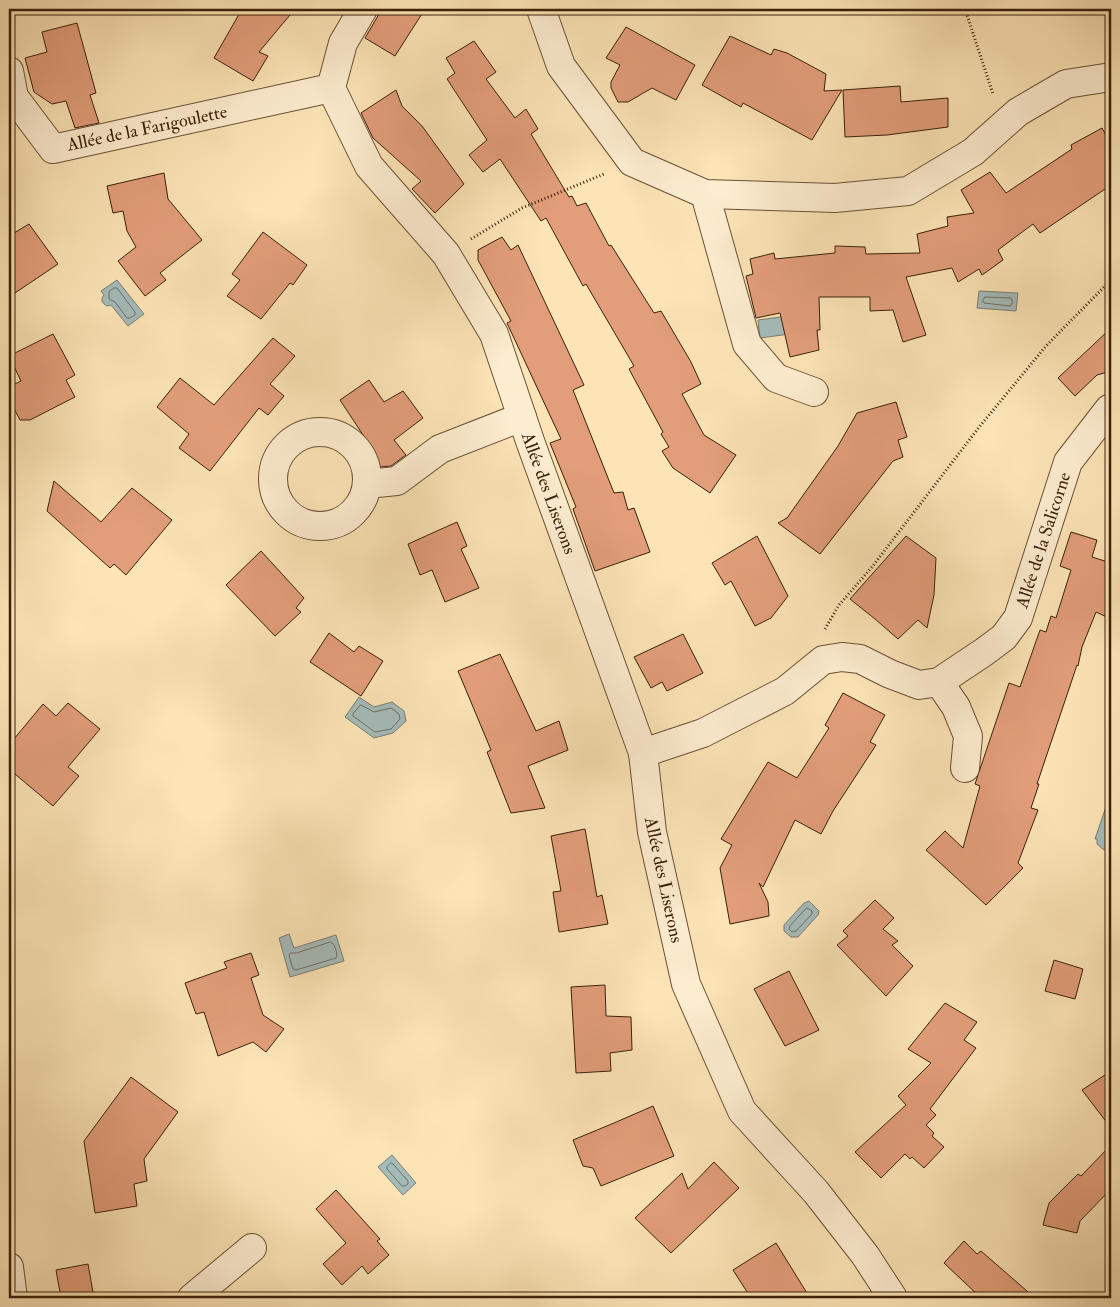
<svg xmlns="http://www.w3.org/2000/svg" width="1120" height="1307" font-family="'IM FELL Double Pica',serif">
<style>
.water{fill:#a5bbba;stroke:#7a7d73}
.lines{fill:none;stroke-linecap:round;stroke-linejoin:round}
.shore{stroke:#706e62;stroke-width:1}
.building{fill:#e29e7a;stroke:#3a2009}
.street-casing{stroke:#6a5134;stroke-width:30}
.path{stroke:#3a2009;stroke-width:3;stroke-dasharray:1 2.5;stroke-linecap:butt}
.street{stroke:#fdedd0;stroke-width:28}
.labels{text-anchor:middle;stroke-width:4;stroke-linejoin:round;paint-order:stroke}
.street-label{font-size:18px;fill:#3a2009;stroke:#fdedd0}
</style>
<rect width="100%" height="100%" fill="#fce4b6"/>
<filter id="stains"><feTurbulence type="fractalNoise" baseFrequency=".004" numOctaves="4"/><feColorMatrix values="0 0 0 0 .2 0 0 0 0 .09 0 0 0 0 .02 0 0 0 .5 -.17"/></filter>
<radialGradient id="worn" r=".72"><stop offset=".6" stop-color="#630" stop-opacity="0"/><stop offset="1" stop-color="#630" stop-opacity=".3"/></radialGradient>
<g class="water">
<path d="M117,280L144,314L128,326L111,305L107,306C102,303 100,300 104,295L101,291Z"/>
<polygon points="979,291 1018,293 1016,311 977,308"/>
<polygon points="795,315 797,333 760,338 758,320"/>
<polygon points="359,697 374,707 392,702 404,711 406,721 393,733 374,738 345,717"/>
<polygon points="1109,798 1111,799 1111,847 1109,849 1104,850 1097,844 1097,839 1095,839"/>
<polygon points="809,901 819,911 818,915 798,937 791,937 784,931 784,925 804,903"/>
<polygon points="289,934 294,948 336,935 344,961 290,977 279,938"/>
<polygon points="392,1155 416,1183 403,1195 378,1167"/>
</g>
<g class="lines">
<g class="shore">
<polygon points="114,288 117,288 135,312 135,315 130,318 127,318 115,302 109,299 109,292"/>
<polygon points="985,297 1011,298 1012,300 1012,304 1010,306 984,303 983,301"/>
<polygon points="361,705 374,712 391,708 399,714 400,719 391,729 375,732 353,716 353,714"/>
<polygon points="807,908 812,911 812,914 796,931 792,932 789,929 790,926"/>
<path d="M331,942C335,944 338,954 336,958L296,970L293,969L289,956L290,953H296Z"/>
<polygon points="391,1163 393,1164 408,1181 408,1184 405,1186 402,1186 387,1169 387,1167"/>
</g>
</g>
<g class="building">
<polygon points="242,9 295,9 259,52 268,56 253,81 214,58"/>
<polygon points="382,9 425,9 395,56 365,38"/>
<polygon points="77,23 96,93 90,95 99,123 75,128 66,101 52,104 34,92 25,58 47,52 42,32"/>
<polygon points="626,27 695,65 676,100 652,88 628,102 618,102 611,88 611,82 620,65 606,58"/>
<polygon points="730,36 771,55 774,49 787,53 826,74 824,91 842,90 812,140 743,103 741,107 702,85"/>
<polygon points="474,41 496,72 486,79 515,118 526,109 538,129 531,134 569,197 572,196 577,206 586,203 609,246 611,245 654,313 661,311 691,362 701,384 682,394 704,435 736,455 710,493 673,468 662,451 669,447 661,434 663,432 629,369 634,366 586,284 583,286 546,218 541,221 500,159 483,172 469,155 487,140 447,79 455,73 446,58"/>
<polygon points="900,86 901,102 948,98 948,127 887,135 845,137 843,90"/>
<polygon points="396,90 402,106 422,126 464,184 435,213 412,189 421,181 373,138 361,113"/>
<polygon points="1102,128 1111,144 1111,185 1040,233 1033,224 998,250 1003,260 982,275 979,269 958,282 952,268 906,277 926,335 903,342 893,310 870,311 870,297 819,297 820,330 817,330 819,350 790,357 780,313 756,318 746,276 753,274 750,259 774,253 775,259 835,253 835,246 865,247 866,254 920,253 917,234 948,226 947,217 974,213 961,190 990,172 1006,193 1072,149 1071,145"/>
<polygon points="164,173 168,199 202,240 160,273 166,280 145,296 118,261 136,247 127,231 123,211 113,213 107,186"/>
<polygon points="29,224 58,264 9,297 9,236"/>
<polygon points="263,232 307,265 293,285 290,283 261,319 227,296 240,280 232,274"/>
<polygon points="502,237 511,250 518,245 584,385 573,390 614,493 623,492 628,510 634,508 650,552 595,571 573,509 576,507 550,443 561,439 507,323 511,321 478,260 478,250"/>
<polygon points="1111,328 1111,371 1097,375 1075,396 1058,378"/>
<polygon points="53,334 75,375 66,380 75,397 30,420 20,420 9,399 9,387 21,381 9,356"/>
<polygon points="273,338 295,356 270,384 284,396 268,415 259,408 210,471 179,448 189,434 157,407 180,378 214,405"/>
<polygon points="369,380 384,402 403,391 423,418 394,440 406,455 391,466 380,467 368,449 371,447 340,400"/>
<polygon points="896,402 907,437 898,440 903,457 893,461 820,554 778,523 787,518 838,446 857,413"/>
<polygon points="54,481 101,522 132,488 172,520 126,575 114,564 110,568 47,511"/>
<polygon points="457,522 467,546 461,549 479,588 445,602 432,570 420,575 408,544"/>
<polygon points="1071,532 1097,540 1092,557 1111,563 1111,619 1096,612 1082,647 1078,666 1077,665 1037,784 1039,784 1031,808 1038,810 1018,863 1023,868 986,905 926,850 945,831 963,848 980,786 975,784 1009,683 1020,687 1040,630 1046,632 1051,616 1056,618 1071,570 1060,566"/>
<polygon points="757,536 788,596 771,618 755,626 731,581 725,585 712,563"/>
<polygon points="906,536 936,558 934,595 927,628 918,620 898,639 875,619 850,599"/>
<polygon points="261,551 304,598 296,608 301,612 275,636 226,585"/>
<polygon points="329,633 354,652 359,646 383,661 361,696 310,662"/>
<polygon points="683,634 703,673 667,691 662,682 651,688 634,657"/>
<polygon points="500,654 536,731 559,721 568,750 528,766 545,808 511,813 487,752 491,750 458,671"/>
<polygon points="843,693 885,715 870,742 876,745 833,811 821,834 795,820 763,887 759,883 768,902 769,916 730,924 720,868 732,845 721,839 768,762 797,778 829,728 825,725"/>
<polygon points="68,703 100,729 68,767 79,776 53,806 9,769 9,745 43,704 56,716"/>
<polygon points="585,829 597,897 602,895 608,924 559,932 553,892 561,891 551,836"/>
<polygon points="875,900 894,918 883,929 898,941 892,945 913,966 886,996 837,945 848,936 843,931"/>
<polygon points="251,953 259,975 251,978 263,1015 284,1029 266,1052 253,1042 218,1056 204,1012 196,1014 185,983 227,968 224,962"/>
<polygon points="1054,960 1083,969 1075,999 1045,991"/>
<polygon points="789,971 819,1030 785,1046 754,989"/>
<polygon points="605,985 606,1016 631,1017 632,1050 610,1053 611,1071 576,1073 571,987"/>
<polygon points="945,1003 977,1022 964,1040 976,1048 930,1109 936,1115 926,1125 934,1133 932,1136 944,1147 924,1168 912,1157 910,1159 905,1154 881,1178 855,1152 906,1105 898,1096 931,1063 908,1049"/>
<polygon points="1111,1071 1111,1128 1082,1090"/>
<polygon points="131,1077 178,1112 144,1159 147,1181 134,1184 137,1206 95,1213 84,1141"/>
<polygon points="653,1106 674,1156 601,1186 593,1168 583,1166 573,1140 614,1123"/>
<polygon points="1111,1145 1111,1189 1080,1221 1077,1233 1043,1225 1049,1203 1078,1174 1081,1176"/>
<polygon points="714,1162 739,1188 671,1253 635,1218 682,1173 688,1189"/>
<polygon points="336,1190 380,1239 377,1241 389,1255 368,1274 362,1266 342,1285 323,1264 346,1243 316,1209"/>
<polygon points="964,1241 977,1254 981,1251 1035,1298 981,1298 944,1263"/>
<polygon points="776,1243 810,1298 751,1298 733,1270"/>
<polygon points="88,1264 94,1298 61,1298 56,1270"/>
</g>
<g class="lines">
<defs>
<g id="street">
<polyline points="363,9 343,43 331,88 369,166 446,254 494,334 530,441 643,753 652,832 686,984 742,1111 816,1192 865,1255 893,1298"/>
<polyline points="541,9 561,66 632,162 705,194 835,198 908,191 973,152 1018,112 1066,84 1111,77"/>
<polyline points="9,71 14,97 53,149 331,88"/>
<polyline points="705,194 747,344 776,378 814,392"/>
<circle cx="320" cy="479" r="47"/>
<polyline points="367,484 397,481 440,449 522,417"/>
<polyline points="939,682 956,707 968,736 965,768"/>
<polyline points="643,753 703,733 785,691 823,660 842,657 860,659 890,674 919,685 939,682 984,652 1004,637 1018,618 1068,462 1109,409 1111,408"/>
<polyline points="9,1267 13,1298"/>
<polyline points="192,1298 252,1248"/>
</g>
</defs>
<use href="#street" class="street-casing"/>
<g class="path">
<polyline points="965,9 993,94"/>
<polyline points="471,239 522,208 604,174"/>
<polyline points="825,629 839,605 872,567 980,426 1046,346 1111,280"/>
</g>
<use href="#street" class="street"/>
</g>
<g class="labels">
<g class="street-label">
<text transform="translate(147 128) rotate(-12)" y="6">Allée de la Farigoulette</text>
<text transform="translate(549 493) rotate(70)" y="6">Allée des Liserons</text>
<text transform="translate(1043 540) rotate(-72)" y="6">Allée de la Salicorne</text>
<text transform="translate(664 880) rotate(78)" y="6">Allée des Liserons</text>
</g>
</g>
<rect width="1120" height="1307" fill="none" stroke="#fce4b6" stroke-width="30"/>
<rect x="10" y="10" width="1100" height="1287" fill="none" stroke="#3a2009" stroke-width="2.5"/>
<rect x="15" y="15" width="1090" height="1277" fill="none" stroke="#3a2009"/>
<rect width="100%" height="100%" filter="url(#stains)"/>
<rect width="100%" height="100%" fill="url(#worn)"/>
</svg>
